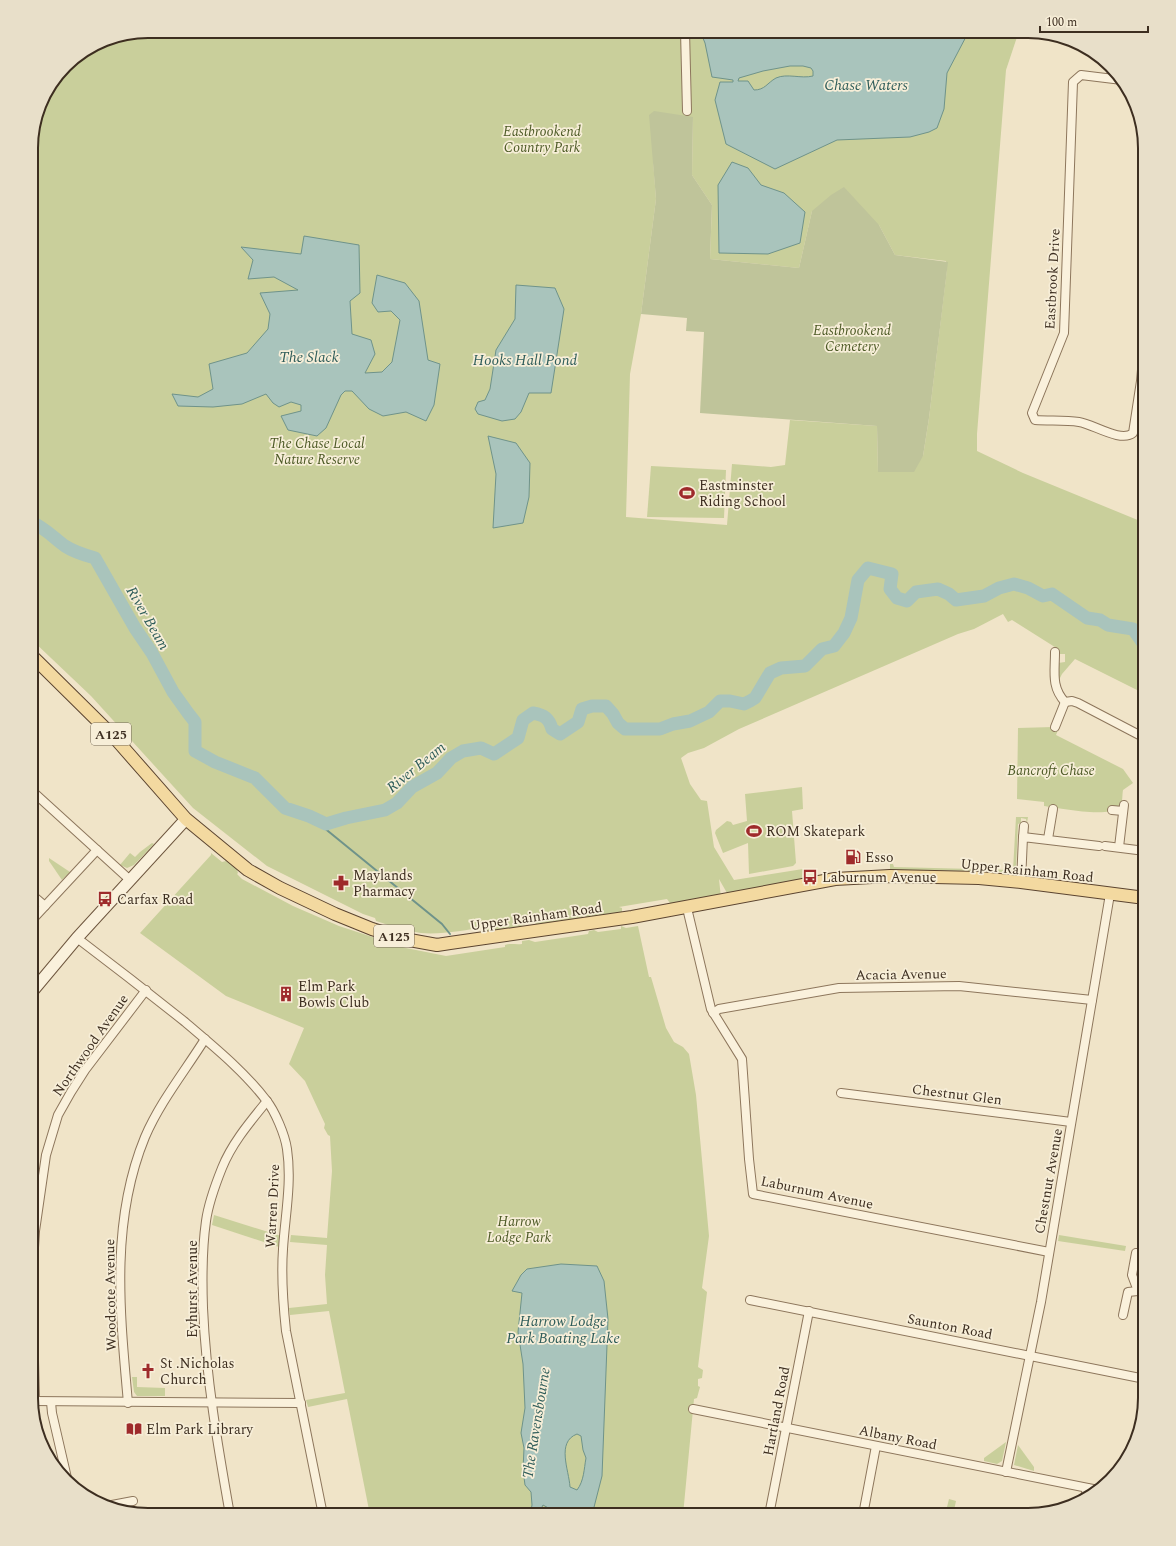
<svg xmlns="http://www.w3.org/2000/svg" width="1176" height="1546" font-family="Spectral,serif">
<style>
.green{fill:#c9cf9b;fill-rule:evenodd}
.cemetery{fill:#bfc49a}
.water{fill:#a9c4bc;stroke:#6f938a;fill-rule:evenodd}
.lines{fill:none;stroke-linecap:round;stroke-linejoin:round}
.stream{stroke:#6f938a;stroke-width:2}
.river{stroke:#a9c4bc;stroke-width:13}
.street-casing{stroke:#8d765c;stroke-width:10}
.secondary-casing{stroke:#6f573f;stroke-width:13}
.primary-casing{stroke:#5b4430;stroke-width:14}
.street{stroke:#faf1dc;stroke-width:8}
.secondary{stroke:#faf1dc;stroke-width:11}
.primary{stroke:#f3d9a0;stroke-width:12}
.labels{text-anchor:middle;stroke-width:3.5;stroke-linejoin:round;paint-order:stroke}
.shield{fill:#f7eed8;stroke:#756857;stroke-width:1}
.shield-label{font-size:13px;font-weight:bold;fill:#3d2e20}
.park-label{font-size:14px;font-style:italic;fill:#4d5a26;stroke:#f7eed8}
.street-label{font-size:14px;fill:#3d2e20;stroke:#f7eed8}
.poi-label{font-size:14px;fill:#3d2e20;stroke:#f7eed8;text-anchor:start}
.water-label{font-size:15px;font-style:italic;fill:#2f5d5a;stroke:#f7eed8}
.rim{fill:none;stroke:#3d2e20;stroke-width:2}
</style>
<rect width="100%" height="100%" fill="#f0e4c8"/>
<g class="green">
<path d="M148,31H1019L1006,70L977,434V451L1023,473L1145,523V694L1075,659L1062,674L1058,682V663L1065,662V654H1060L1058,652V649L1012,620L1008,622L1003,614L974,629L958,634L739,729L704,748L688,753L681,758L690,784L701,800L707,801L714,847L734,880L803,869L802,880L727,893L719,879L721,898L672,906L667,899L619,907L622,908V912L585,919L586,915L592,914L590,911L580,913L585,920L563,923L558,921L554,924L538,926L532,920C520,929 502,930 486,931L485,927C466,930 440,935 421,933C405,931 391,926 376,921L375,918L363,914L267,866L193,808L91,696L31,639V140L43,96L71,60L103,40ZM693,117L692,175L712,205L710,259L799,268L812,211L879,225L895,255L946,261L947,269L929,418L923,456L878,472L877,426L790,420L785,465L771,467L732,464L727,525L626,517L630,374L641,314L656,199L653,160Z"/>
<polygon points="651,466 726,470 724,518 647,517"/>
<path d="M1053,727L1058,730L1056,735L1123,769L1133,783L1123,790C1122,795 1123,802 1120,806C1111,819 1059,808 1044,806V802L1017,799L1018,728Z"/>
<polygon points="802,787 803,809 792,811 796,863 793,866 749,874 748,843 723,853 715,833 716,830 727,821 731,822 733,825 747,821 745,794"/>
<polygon points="1016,817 1028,817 1027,823 1026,819 1021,818 1021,823 1018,824 1016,867 1013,873 991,871 890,870 890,864 893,864 894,867 1013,870"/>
<polygon points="152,843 154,844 134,865 127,868 120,865 130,853 135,857 140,852"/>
<path d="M211,853L222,862L226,861L236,867L238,873L237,874L242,879L293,906L339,926L406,948L446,956L505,947V945C511,943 516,945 522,944V941L529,940L535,942L588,934L589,931L594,930L598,932L621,929V926L626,928L638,926L649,977H651L666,1028L674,1042L683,1047L689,1054L696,1095L709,1236L702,1288L707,1292L698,1367L703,1370L702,1378L698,1379V1386L700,1387L697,1398L694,1399L683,1515H370L347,1399L308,1407L306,1400L345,1393L329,1311L290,1315L289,1308L327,1304L325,1275L327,1245L290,1242L291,1235L327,1238L332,1171L330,1136L328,1135L324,1128L325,1124L305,1081L289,1064L304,1028L226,996L140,933L211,855Z"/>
<polygon points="49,858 70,872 62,880 49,861"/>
<polygon points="31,1148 39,1151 36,1168 31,1166"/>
<polygon points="214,1215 281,1236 279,1247 212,1225"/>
<polygon points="1059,1235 1126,1246 1125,1251 1058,1241"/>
<polygon points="132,1377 137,1377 137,1387 165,1388 165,1396 137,1396 134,1392"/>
<polygon points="1006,1442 1002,1461 997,1464 984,1461 984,1458"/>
<polygon points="1018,1445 1034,1467 1034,1471 1014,1465"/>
<polygon points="949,1499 956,1501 953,1515 945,1515"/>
</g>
<polygon class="cemetery" points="654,111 693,117 692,175 712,205 710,259 799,268 812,211 831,195 844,187 879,225 895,255 948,262 929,418 923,456 914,472 878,472 877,426 700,413 704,332 686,331 687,318 641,314 656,199 649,115"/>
<g class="water">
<path d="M700,31H969L947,73L944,109L937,128L929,132L910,137L837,140L775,169L726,144L715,100L720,82H733V80L712,77L705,43ZM790,66H803L811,68L813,71V76C801,79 787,73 776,78C767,83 765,90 754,90L748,81H738L739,78L763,71Z"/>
<polygon points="732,162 748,168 761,185 784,193 805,212 800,243 768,254 719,253 718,185"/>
<polygon points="304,236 359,245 360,293 350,301 352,334 371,340 375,354 365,373 382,372 392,362 400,320 391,311 378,312 372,303 377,275 405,283 419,301 428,360 440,364 434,405 426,421 406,412 383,416 369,409 352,391 345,391 341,395 326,428 317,436 288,430 281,416 301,411 301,405 291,402 279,407 273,403 266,394 242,404 213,407 178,406 172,394 198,397 213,389 209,364 247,353 268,329 270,314 260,293 298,290 274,277 248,279 253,260 241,247 301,254"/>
<polygon points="516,285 555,288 564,309 551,393 529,393 521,412 515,419 502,421 478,414 475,409 478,402 485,400 490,389 496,350 515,319"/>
<polygon points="488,436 516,443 530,463 529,497 523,523 493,528 496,474"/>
<path d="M561,1264L597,1266L604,1281L608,1319L602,1476L592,1515H557L552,1510L543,1505L538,1515H530L532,1505L531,1492L525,1485L523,1470L524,1448L521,1433L525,1408L523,1364L518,1332L522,1293L512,1291L521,1275L527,1269ZM577,1434L581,1436L583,1450L586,1458C584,1469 584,1481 577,1490L570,1487C569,1470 556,1442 577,1434Z"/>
</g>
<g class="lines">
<polyline class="stream" points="312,818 442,924 450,934"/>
<path class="river" d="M31,522C44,527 54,538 65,546C74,552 84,555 95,558L135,628L152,653L173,692L188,713L195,722V751L215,762L255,778L285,808L309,816L326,824L346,818L385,810L397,803L412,787L437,773L451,758L463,751L481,748L494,754L518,738L523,720L533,713C544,715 549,718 552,729L560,734L578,722L582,709L592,706H606L613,714L618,723L625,729H660L673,724L690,721L709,712L720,701H730L744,704L750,701L755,698L770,673L781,668L805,666L822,649L834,646L844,633L851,618L858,580L868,568L892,574L890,589L897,598L907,601L916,592L938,589L949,594L956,600L984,596L999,588L1014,584L1028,588L1043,596L1052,594L1087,618L1100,620L1108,625L1114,626L1133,629L1145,646"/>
<defs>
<g id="street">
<polyline points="685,31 687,111"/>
<path d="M1122,80L1081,75L1073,82L1064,333L1032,413L1035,420C1050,421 1065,420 1079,422C1093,424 1121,443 1133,433L1141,381L1145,336"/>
<polyline points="1137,409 1145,410"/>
<path d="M1055,652C1055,672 1051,687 1065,702L1072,701L1078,703L1145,738"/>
<polyline points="1055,727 1065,702"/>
<polyline points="31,790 130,880"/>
<polyline points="1112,810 1123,811"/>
<polyline points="1023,837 1024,826"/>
<polyline points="1048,839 1053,809"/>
<polyline points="1105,846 1145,851"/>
<polyline points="1119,847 1124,805"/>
<polyline points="1021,882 1023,837 1099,846"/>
<polyline points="31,894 45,906"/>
<polyline points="687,908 711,1009 742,1059 749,1159 753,1194 1049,1252"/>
<polyline points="31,921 97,850"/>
<path d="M77,938C114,966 150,994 185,1022C213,1046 243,1070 266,1100C275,1111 285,1135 287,1149C292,1183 285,1216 283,1249C281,1277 283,1303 286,1331L323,1515"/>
<polyline points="713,1013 719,1009 839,988 959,986 1092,1000"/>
<polyline points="841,1093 1071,1122"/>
<polyline points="1144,1254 1136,1253 1132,1275 1138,1291 1145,1292"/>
<polyline points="750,1300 1145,1379"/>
<polyline points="1123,1315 1128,1292 1138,1291"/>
<polyline points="32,1401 301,1403"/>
<polyline points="35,1401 32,1280 35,1231 46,1155 58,1115 71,1092 85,1070 146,990"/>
<polyline points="51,1402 52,1413 67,1478"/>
<path d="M128,1403C120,1313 110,1222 145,1137C160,1102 185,1071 205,1039"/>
<polyline points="693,1409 1098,1490"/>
<polyline points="1006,1472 1041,1302 1110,894"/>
<polyline points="1085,1498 1087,1488"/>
<polyline points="112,1505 133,1501"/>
<path d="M230,1515C218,1447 206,1378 203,1308C202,1279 202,1249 206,1221C208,1206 216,1183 222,1168C232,1143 250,1122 267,1101"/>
<polyline points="769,1515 809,1311"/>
<polyline points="863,1515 876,1446"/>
</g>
<polyline id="secondary" points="31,993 77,938 186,819"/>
<polyline id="primary" points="31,655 114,737 186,819 248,870 280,888 335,914 372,929 404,939 437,945 450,943 632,917 835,879 890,876 979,878 1021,882 1145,898"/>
</defs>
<use href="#street" class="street-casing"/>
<use href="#secondary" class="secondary-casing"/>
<use href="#primary" class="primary-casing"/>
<use href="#street" class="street"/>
<use href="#secondary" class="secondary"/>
<use href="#primary" class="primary"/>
</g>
<defs>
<symbol id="stadium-bare" viewBox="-9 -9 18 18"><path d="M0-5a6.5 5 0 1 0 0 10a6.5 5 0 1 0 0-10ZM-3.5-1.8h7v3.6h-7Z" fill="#9e2a2b" stroke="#f7eed8" stroke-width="2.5" paint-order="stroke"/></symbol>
<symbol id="fuel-bare" viewBox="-9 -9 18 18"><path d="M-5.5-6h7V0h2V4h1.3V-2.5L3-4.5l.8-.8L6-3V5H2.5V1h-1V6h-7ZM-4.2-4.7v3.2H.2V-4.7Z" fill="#9e2a2b" stroke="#f7eed8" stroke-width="2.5" paint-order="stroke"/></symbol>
<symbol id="bus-bare" viewBox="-9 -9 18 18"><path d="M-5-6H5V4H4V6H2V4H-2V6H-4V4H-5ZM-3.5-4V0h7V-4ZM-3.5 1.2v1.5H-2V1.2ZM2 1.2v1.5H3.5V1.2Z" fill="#9e2a2b" stroke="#f7eed8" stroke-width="2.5" paint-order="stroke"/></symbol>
<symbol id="pharmacy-bare" viewBox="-9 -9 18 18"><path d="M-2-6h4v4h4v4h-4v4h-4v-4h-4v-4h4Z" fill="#9e2a2b" stroke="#f7eed8" stroke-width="2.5" paint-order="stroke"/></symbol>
<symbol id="building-bare" viewBox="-9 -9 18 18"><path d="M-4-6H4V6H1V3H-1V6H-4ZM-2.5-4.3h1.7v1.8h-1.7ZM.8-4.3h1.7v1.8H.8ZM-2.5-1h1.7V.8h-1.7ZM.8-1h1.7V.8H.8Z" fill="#9e2a2b" stroke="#f7eed8" stroke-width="2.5" paint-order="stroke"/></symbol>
<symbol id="church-bare" viewBox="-9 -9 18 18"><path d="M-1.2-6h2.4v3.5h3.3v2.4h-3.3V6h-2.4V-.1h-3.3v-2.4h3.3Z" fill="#9e2a2b" stroke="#f7eed8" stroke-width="2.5" paint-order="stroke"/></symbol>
<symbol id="library-bare" viewBox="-9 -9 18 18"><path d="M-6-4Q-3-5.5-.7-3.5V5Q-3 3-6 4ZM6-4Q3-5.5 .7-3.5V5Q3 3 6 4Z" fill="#9e2a2b" stroke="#f7eed8" stroke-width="2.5" paint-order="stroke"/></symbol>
</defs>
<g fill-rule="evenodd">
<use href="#stadium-bare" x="676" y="482" width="22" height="22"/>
<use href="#stadium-bare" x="743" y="820" width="22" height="22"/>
<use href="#fuel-bare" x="842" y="846" width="22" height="22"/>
<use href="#bus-bare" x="799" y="866" width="22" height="22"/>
<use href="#pharmacy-bare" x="330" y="872" width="22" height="22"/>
<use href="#bus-bare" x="94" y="888" width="22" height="22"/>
<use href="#building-bare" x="275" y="983" width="22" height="22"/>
<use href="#church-bare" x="137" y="1360" width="22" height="22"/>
<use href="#library-bare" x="123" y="1418" width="22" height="22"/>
</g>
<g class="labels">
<g class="shield">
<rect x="91" y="723" width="40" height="22" rx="3"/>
<rect x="374" y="925" width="40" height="22" rx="3"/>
</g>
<g class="shield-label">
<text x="111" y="739">A125</text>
<text x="394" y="941">A125</text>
</g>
<g class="park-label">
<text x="542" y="136">Eastbrookend<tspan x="542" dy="16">Country Park</tspan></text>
<text x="852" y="335">Eastbrookend<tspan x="852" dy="16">Cemetery</tspan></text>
<text x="317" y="448">The Chase Local<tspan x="317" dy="16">Nature Reserve</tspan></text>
<text x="1051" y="775">Bancroft Chase</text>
<text x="519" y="1226">Harrow<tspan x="519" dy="16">Lodge Park</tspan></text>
</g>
<g class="street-label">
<text transform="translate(1052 279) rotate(-87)" y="5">Eastbrook Drive</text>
<text transform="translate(1027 870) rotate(6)" y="5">Upper Rainham Road</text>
<text transform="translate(536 916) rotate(-8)" y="5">Upper Rainham Road</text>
<text transform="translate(901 974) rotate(-1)" y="5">Acacia Avenue</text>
<text transform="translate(90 1045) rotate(-55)" y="5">Northwood Avenue</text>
<text transform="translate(957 1094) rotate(7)" y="5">Chestnut Glen</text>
<text transform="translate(1048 1181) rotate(-80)" y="5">Chestnut Avenue</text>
<text transform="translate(817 1192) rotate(12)" y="5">Laburnum Avenue</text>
<text transform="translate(272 1206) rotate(-87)" y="5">Warren Drive</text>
<text transform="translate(192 1289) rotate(-90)" y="5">Eyhurst Avenue</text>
<text transform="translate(110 1295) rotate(-91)" y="5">Woodcote Avenue</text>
<text transform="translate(950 1326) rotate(11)" y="5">Saunton Road</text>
<text transform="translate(776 1411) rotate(-79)" y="5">Hartland Road</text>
<text transform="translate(898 1437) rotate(11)" y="5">Albany Road</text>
</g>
<g class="poi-label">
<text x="699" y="490">Eastminster<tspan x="699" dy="16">Riding School</tspan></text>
<text x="766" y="836">ROM Skatepark</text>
<text x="865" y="862">Esso</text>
<text x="353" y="880">Maylands<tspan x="353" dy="16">Pharmacy</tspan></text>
<text x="822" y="882">Laburnum Avenue</text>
<text x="117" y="904">Carfax Road</text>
<text x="298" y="991">Elm Park<tspan x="298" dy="16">Bowls Club</tspan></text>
<text x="160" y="1368">St .Nicholas<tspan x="160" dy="16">Church</tspan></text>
<text x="146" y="1434">Elm Park Library</text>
</g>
<g class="water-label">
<text x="866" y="90">Chase Waters</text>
<text x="309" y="362">The Slack</text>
<text x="525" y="365">Hooks Hall Pond</text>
<text transform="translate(148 618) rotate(60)" y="5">River Beam</text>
<text transform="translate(416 767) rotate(-39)" y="5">River Beam</text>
<text x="563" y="1326">Harrow Lodge<tspan x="563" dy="17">Park Boating Lake</tspan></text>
<text transform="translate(536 1423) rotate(-81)" y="5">The Ravensbourne</text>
</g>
</g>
<path d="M0 0H1176V1546H0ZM148 38H1028A110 110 0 0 1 1138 148V1398A110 110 0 0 1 1028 1508H148A110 110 0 0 1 38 1398V148A110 110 0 0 1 148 38Z" fill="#e8dfc9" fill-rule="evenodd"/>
<path class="rim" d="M148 38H1028A110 110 0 0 1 1138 148V1398A110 110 0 0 1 1028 1508H148A110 110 0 0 1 38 1398V148A110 110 0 0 1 148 38Z"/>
<path d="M1040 26v6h108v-6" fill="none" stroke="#3d2e20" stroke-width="2"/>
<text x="1046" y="26" font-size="12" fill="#3d2e20" stroke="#f7eed8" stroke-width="3" paint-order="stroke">100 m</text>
</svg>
